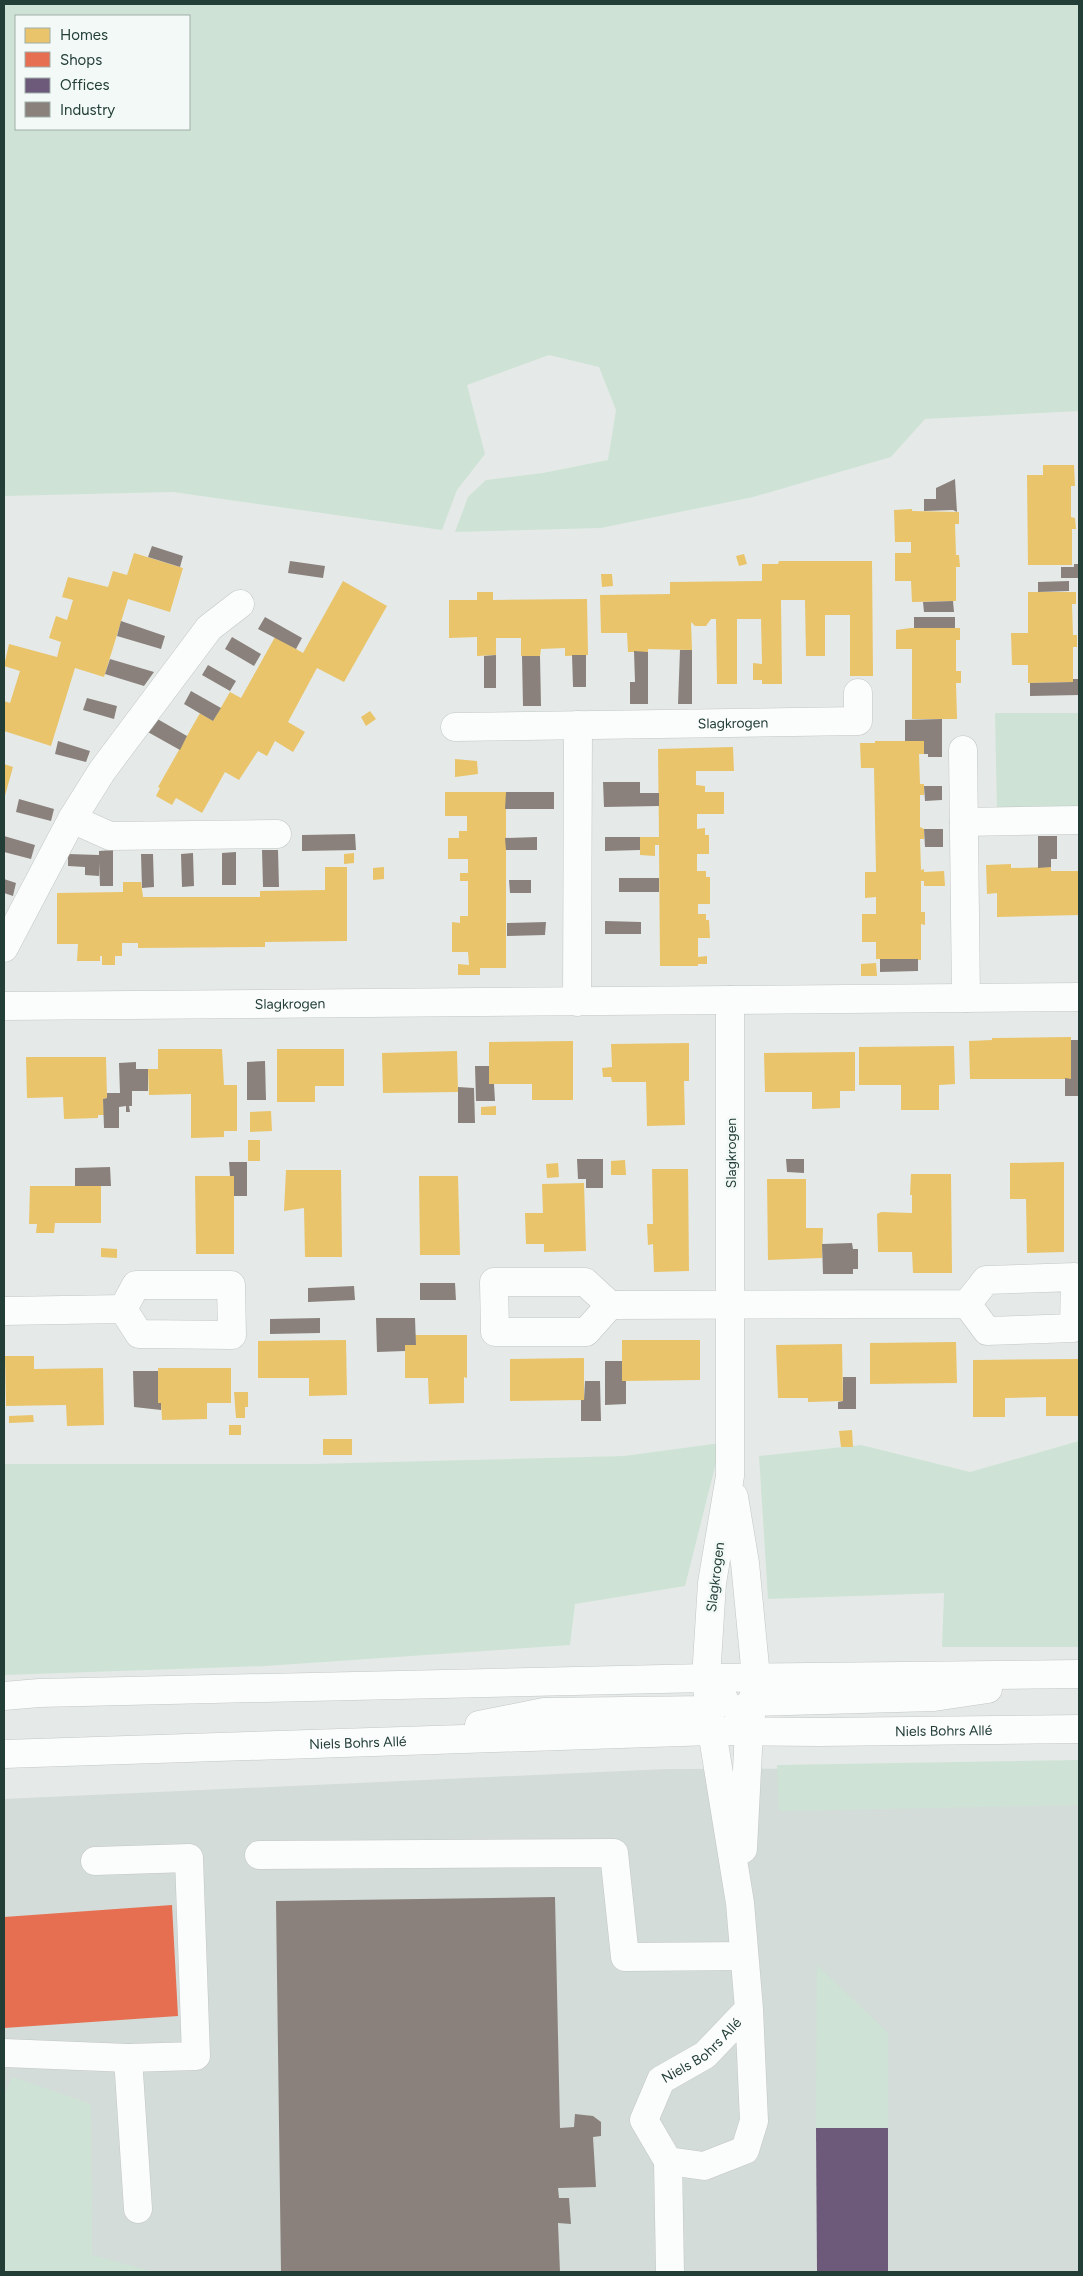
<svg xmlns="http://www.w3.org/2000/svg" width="1083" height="2276" font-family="Figtree,sans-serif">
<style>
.built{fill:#d3dcd8}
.green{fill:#cee3d5;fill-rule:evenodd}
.homes{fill:#e9c46a}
.shops{fill:#e76f51}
.offices{fill:#6d597a}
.industry{fill:#8a817c}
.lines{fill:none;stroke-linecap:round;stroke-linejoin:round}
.minor-casing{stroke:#c2c7c5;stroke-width:29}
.minor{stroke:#fbfcfc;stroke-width:28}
.labels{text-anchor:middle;stroke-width:5;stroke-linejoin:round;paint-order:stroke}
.street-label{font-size:14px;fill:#223e37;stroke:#f3f9f6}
</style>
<rect width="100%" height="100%" fill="#e5eae8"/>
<polygon class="built" points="1079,1768 1079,2272 4,2272 4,1799 666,1769"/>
<g class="green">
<path d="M4,4H1079V411L925,419L891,457L753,497L601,528L455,532L468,497L486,480L543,473L608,460L616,410L599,367L549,355L467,385L485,454L457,490L442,530L173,492L4,496ZM189,16V129H16V16Z"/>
<polygon points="995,713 1079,713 1079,810 997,811"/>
<polygon points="1079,1441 1079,1647 942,1647 944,1593 768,1599 759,1456 861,1445 970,1472"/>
<polygon points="721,1443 685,1586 575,1604 570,1645 265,1666 4,1675 4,1464 311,1464 624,1456"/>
<polygon points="1079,1760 1079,1805 779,1811 777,1765"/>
<polygon points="817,1965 888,2033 888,2128 816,2128"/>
<polygon points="12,2077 91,2104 92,2255 154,2272 4,2272 4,2096"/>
</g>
<g class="homes">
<polygon points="1043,465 1074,465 1075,486 1071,486 1071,517 1075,518 1076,529 1072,529 1072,565 1028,565 1027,475 1043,475"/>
<polygon points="912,509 912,511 959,512 959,524 955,524 956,555 959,555 960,567 956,567 956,601 912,602 911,581 895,581 895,553 911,553 911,542 895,542 894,510"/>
<polygon points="134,553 183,568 170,612 128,599 104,677 75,668 51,746 4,731 4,701 10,703 20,671 4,666 9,644 57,657 61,642 49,638 56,616 67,620 73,600 62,597 68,577 108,587 113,571 127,575"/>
<polygon points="744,554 747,564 739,566 736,556"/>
<polygon points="779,561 872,561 873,676 850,676 850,615 825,615 825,656 806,656 805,600 781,600 782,684 762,684 762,680 753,680 753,663 762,664 761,619 737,619 737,684 717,684 716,619 711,619 706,626 695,626 691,622 692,650 648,649 648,652 628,652 627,633 601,633 600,595 670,594 670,582 762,581 762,564 778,564"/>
<polygon points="601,574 612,574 613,586 602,587"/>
<polygon points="343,581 387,606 344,682 317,668 288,722 305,732 293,752 275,741 267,756 258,751 239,780 225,772 202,813 176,798 172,805 156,796 160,788 158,787 200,713 213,721 230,692 241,698 275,637 303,653"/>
<polygon points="477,592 493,592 493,600 587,599 588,655 565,656 565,648 541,649 540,656 521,656 521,638 496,638 496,655 477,656 477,637 449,638 449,600 477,600"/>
<polygon points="1028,592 1076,592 1076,604 1072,604 1073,635 1077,635 1077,647 1073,647 1073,682 1028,683 1028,665 1012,665 1011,633 1028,633"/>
<polygon points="911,628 960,628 960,640 956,640 956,671 961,671 961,683 956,683 957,719 912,719 912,649 896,649 896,630"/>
<polygon points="370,711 376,719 366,726 361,717"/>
<polygon points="875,741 924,741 924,754 919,754 920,784 924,784 924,795 920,795 920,827 924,829 924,839 920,839 921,870 924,869 924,872 944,871 945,886 924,886 924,881 921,881 921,912 925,912 925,925 921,924 921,960 876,959 876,942 862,942 862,914 876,914 876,897 865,898 865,872 876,872 874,768 861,768 860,743 875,743"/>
<polygon points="733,747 734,771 696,771 696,785 705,786 705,792 724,792 724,814 697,814 697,829 705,828 705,835 709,835 709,854 697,854 697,871 706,871 706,877 710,877 710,904 698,904 698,914 706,914 706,920 709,920 710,938 698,938 698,957 707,956 707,964 698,964 698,966 660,966 659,845 655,845 655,856 640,855 640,837 659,837 658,749"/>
<polygon points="455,759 477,761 478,774 455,777"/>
<polygon points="4,764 13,767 4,799"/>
<polygon points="445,792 506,792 506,968 480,968 480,975 458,975 458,964 469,965 468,952 452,952 452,922 460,923 460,916 468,916 468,881 460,881 460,873 468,873 468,859 448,859 448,838 459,838 459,831 467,831 467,816 445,816"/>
<polygon points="354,853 354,863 344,864 344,854"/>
<polygon points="1011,864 1011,868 1051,867 1051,871 1079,871 1079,915 997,917 997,893 987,894 986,865"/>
<polygon points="325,867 347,867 347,941 265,942 265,947 138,948 138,943 122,943 122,956 115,956 115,965 102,965 102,956 100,956 100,961 77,961 78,944 57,944 57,893 123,892 123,882 141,882 143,897 260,897 260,891 325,890"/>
<polygon points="384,867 384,879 373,880 373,868"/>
<polygon points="876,963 877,976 861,976 861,964"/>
<polygon points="1071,1037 1071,1079 970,1079 969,1041 992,1040 992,1038"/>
<polygon points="573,1041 573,1100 532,1100 532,1084 489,1084 489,1042"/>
<polygon points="689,1043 689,1081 684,1081 685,1125 647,1126 646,1082 612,1082 611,1077 603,1077 602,1068 612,1067 611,1044"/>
<polygon points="954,1046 955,1084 939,1085 939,1110 901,1110 901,1085 859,1085 859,1047"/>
<polygon points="158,1049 222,1049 224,1085 237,1085 237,1131 224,1131 224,1137 191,1138 191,1094 149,1095 148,1069 158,1069"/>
<polygon points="277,1049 344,1049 344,1086 315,1086 315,1102 277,1102"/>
<polygon points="457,1051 458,1092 383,1093 382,1053"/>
<polygon points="855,1052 855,1091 840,1091 840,1108 812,1109 812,1092 765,1092 764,1053"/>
<polygon points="26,1057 106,1057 107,1098 103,1099 104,1115 98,1115 98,1118 64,1119 63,1097 27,1098"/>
<polygon points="496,1106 496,1115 481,1115 481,1107"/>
<polygon points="271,1111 272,1131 250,1132 250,1112"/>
<rect x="248" y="1140" width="12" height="21"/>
<polygon points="625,1160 626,1175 611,1175 611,1161"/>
<polygon points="1064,1162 1064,1252 1027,1253 1026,1199 1010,1199 1010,1163"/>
<polygon points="558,1163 559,1177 547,1178 546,1164"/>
<polygon points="652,1169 688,1169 689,1271 654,1272 653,1244 648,1245 647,1224 653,1224"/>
<polygon points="286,1170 341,1170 342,1257 305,1257 304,1208 284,1211"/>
<polygon points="911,1174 951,1174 952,1273 913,1273 912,1252 878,1252 877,1214 881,1212 912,1213 912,1195 910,1195"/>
<polygon points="195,1176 234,1176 234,1254 196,1254"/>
<polygon points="419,1176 458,1176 460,1255 420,1255"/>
<polygon points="767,1179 806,1179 806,1228 823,1228 822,1258 768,1260"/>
<polygon points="584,1183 586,1251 544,1252 544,1244 526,1244 525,1213 543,1213 542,1184"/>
<polygon points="30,1186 101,1186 101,1223 55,1223 54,1233 36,1233 37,1224 29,1224"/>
<polygon points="101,1248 117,1249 117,1258 101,1257"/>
<polygon points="415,1335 467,1335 467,1378 464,1377 464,1403 429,1404 428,1378 405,1378 405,1345 416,1345"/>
<polygon points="346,1340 347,1395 309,1396 309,1378 258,1378 258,1341"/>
<polygon points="622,1340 700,1340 700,1380 622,1381"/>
<polygon points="956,1342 957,1383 870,1384 870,1343"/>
<polygon points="842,1344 843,1401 808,1402 808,1398 778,1398 776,1345"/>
<polygon points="5,1356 34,1356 34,1369 103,1368 104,1425 67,1426 66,1405 6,1406"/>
<polygon points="584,1358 584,1400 510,1401 510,1359"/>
<polygon points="1079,1359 1079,1416 1046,1416 1046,1397 1005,1398 1005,1417 973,1417 973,1360"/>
<polygon points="158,1368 231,1368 231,1403 207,1403 207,1419 162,1420 161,1403 158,1403"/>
<polygon points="234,1392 248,1392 248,1407 245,1407 245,1418 236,1418"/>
<polygon points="33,1415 34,1422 9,1423 9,1416"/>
<rect x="229" y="1425" width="12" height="10"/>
<polygon points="852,1430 853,1447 841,1447 839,1431"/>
<rect x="323" y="1439" width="29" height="16"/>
</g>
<polygon class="shops" points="172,1905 178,2016 4,2028 4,1917"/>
<polygon class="offices" points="816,2128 888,2128 888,2272 817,2272"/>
<g class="industry">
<polygon points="955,479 957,512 953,510 924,511 924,499 936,499 936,488"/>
<polygon points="152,546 183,556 180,567 148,557"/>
<polygon points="290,561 325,566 323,578 288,573"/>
<polygon points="1074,564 1079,564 1079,578 1061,578 1061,567 1074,567"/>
<polygon points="1069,581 1069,591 1038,592 1038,582"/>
<polygon points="953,601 954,612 924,612 923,602"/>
<polygon points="265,617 302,638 296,649 258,629"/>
<rect x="914" y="617" width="41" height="11"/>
<polygon points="121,621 165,636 161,649 117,636"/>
<polygon points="232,637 261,654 254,666 225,649"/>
<polygon points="680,650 692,650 692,704 678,704"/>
<polygon points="634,651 648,652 648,704 630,704 630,682 635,682"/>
<polygon points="496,655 496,688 484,688 484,656"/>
<polygon points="572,655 586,655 586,687 573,687"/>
<polygon points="522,656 540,656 541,706 523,706"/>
<polygon points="110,659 154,672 144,686 105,674"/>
<polygon points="208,665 236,681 230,691 202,675"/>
<polygon points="1073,679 1079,679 1079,695 1030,696 1030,683 1073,682"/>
<polygon points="191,691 221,708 213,721 184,704"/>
<polygon points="87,698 117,706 114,719 83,710"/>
<polygon points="154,717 187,736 180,750 146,731"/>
<polygon points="942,719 942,757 928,757 928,754 924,754 924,741 905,741 905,720"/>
<polygon points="58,741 90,751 86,762 55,754"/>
<polygon points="603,782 640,782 640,793 659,793 659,806 604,807"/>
<polygon points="924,786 942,786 942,800 925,801"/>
<polygon points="506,792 554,792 554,809 505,809"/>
<polygon points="19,799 54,809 51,821 16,812"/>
<polygon points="924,829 943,829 943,847 925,847"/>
<polygon points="355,834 356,850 302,851 302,835"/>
<polygon points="4,836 35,845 31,859 4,852"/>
<polygon points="1038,836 1057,836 1057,859 1051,859 1051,867 1038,868"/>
<polygon points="537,837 537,850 506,850 505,838"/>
<polygon points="605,837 640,837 640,850 605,851"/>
<polygon points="113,850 113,886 100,886 99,862 99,876 85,875 85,867 68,866 68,854 99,855 99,851"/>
<polygon points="262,850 278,850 279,887 263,887"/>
<polygon points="236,852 236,885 222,885 222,853"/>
<polygon points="193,853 194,886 182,887 181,854"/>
<polygon points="141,854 153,854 154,887 142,888"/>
<rect x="619" y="878" width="40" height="14"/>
<polygon points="4,879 16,883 13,896 4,893"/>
<polygon points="509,880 531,880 531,893 510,893"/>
<polygon points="605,921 641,922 641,934 605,934"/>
<polygon points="546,922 545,935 507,936 507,923"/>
<polygon points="880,959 918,959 918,971 880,972"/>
<polygon points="1071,1040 1079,1040 1079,1096 1065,1096 1065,1078 1071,1079"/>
<polygon points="265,1061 266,1100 247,1100 247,1062"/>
<polygon points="136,1062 136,1069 148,1069 148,1091 132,1091 132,1106 129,1106 130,1112 126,1112 126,1106 119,1107 119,1128 104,1128 103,1099 107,1098 107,1093 120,1093 119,1063"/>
<polygon points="475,1066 489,1066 489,1084 494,1084 495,1101 476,1101"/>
<polygon points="458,1087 474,1088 475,1123 458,1123"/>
<polygon points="577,1159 603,1159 603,1188 586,1188 586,1179 578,1179"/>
<polygon points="786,1159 804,1159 804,1173 787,1172"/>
<polygon points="229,1162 247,1162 247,1196 234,1196 234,1176 230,1176"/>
<polygon points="110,1167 111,1186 75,1186 75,1168"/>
<polygon points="852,1243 853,1249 858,1249 858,1269 853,1269 853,1274 823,1274 822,1244"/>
<polygon points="420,1283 455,1283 456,1300 420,1300"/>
<polygon points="354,1286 355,1300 308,1302 308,1288"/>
<polygon points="320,1318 320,1333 270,1334 270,1319"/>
<polygon points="376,1318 415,1318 416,1345 405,1345 405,1351 377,1352"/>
<polygon points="605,1361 622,1361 622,1381 626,1381 626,1404 605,1405"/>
<polygon points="133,1371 158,1371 158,1403 161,1403 161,1410 134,1407"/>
<polygon points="843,1377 856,1377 856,1409 838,1409 838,1402 843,1401"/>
<polygon points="585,1381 600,1381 601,1421 581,1421 581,1400 584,1400"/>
<polygon points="555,1897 560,2128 574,2127 575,2114 593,2116 601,2122 601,2136 593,2137 596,2187 558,2188 559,2198 569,2198 571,2224 558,2223 560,2272 281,2272 276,1901"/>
</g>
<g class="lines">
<defs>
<g id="minor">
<path id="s1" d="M455,727L858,721V693"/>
<polyline points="963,750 966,998"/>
<polyline points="72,819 110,836 277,834"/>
<polyline points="964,822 1079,820"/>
<polyline points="4,948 72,819 102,771 209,628 240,604"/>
<path id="s2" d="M730,1000V1476L712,1583L706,1678L712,1731L740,1903L749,2009L754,2121L745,2150L704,2166L668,2161L644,2120L661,2080L705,2055L749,2009"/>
<polyline points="577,1002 578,725"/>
<path id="s3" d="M4,1006L1079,997"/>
<polygon points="136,1285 231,1285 232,1335 139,1334 123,1309"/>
<polyline points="610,1305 586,1332 495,1332 494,1282 585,1282 610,1305 967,1304 987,1331 1074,1328 1075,1277 986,1280 967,1304"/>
<polyline points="4,1311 123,1309"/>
<polyline points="734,1497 745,1563 756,1677 749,1730 743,1849"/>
<polyline points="4,1696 39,1693 706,1678 1079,1674"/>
<polyline points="738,1712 753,1702 934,1697 988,1689"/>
<polyline points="479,1725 544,1712 709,1710 724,1699"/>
<path id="s4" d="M4,1754L712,1731L820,1732L1079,1729"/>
<polyline points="259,1855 614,1853 625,1957 744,1956"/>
<polyline points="4,2053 128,2058 196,2056 189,1858 95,1861"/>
<polyline points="128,2058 138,2209"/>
<polyline points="668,2161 670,2272"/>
</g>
</defs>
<use href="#minor" class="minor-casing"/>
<use href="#minor" class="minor"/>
</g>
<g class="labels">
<g class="street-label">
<text dy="5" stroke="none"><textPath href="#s1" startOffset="278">Slagkrogen</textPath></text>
<text dy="5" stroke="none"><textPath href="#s3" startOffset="286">Slagkrogen</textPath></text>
<text transform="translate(731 1153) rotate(-90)" y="5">Slagkrogen</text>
<text transform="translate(715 1577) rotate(-83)" y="5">Slagkrogen</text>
<text dy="5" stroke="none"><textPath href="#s4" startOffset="940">Niels Bohrs Allé</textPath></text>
<text dy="5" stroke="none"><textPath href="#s4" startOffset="354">Niels Bohrs Allé</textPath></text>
<text dy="5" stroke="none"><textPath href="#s2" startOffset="1378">Niels Bohrs Allé</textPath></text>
</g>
</g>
<rect width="1083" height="2276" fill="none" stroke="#223e37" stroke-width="10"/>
<rect x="15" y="15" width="175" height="115" fill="#f3f9f6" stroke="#9faeaa"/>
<rect x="25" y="28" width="25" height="15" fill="#e9c46a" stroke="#9faeaa"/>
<text x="60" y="40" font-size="15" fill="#223e37">Homes</text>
<rect x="25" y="52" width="25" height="15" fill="#e76f51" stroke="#9faeaa"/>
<text x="60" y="65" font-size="15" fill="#223e37">Shops</text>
<rect x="25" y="78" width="25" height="15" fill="#6d597a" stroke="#9faeaa"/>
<text x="60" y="90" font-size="15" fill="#223e37">Offices</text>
<rect x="25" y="102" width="25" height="15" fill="#8a817c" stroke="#9faeaa"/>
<text x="60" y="115" font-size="15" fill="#223e37">Industry</text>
</svg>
